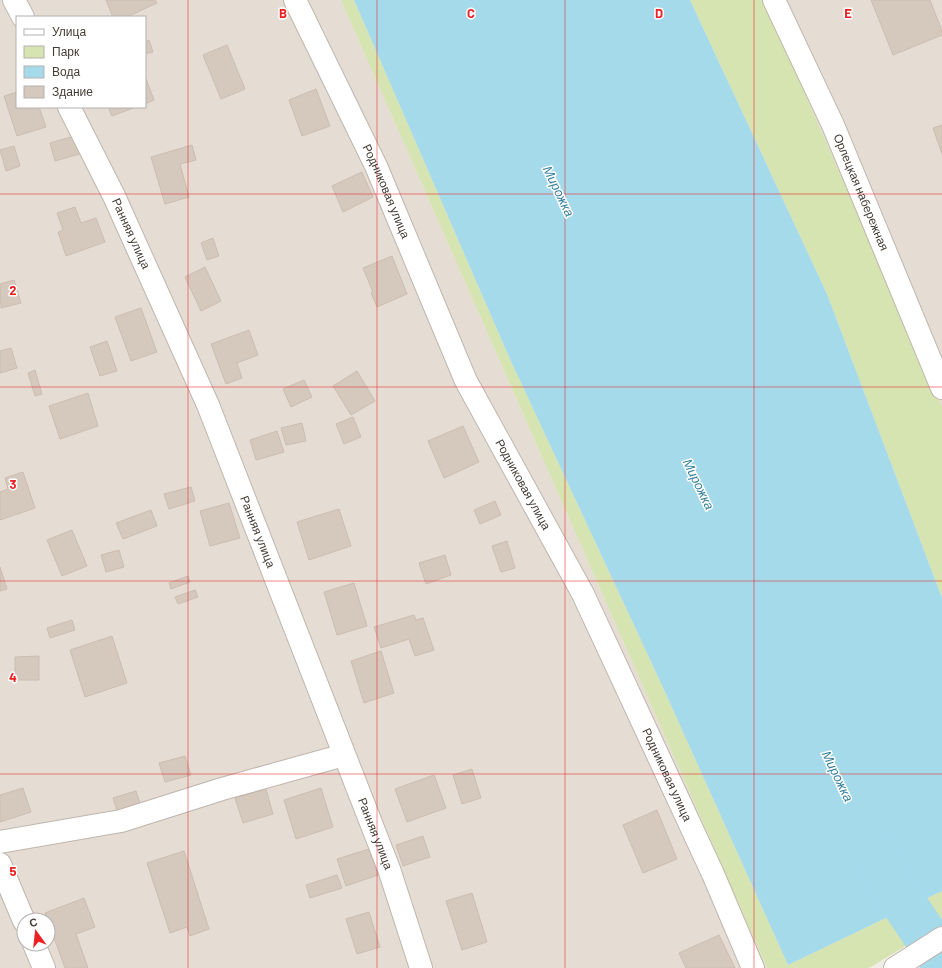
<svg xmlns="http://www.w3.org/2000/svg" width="942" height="968" font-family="Barlow,sans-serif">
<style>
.residential{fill:#e5ddd4;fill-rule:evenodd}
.green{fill:#d5e4b0}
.water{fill:#a5daeb}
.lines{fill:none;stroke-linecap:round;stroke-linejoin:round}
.river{stroke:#a5daeb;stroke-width:45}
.building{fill:#d5c9be;stroke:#cdbcaf}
.minor-casing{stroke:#bfb5ac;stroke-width:24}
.minor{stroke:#fff;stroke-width:22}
.grid{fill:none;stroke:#ec2124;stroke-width:1;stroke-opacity:0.55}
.labels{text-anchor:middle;stroke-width:3;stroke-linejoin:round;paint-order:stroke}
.street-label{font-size:12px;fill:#433c35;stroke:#fff}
.water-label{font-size:13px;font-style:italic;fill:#327e99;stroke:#fff}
.grid-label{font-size:13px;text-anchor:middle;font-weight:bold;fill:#ec2124;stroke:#fff;stroke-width:3;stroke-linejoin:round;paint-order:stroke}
</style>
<rect width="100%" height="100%" fill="#f1ece5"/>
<g class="residential">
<path d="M0,0H341L767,968H0ZM17,17H145V107H17ZM24,920H48V944H24Z"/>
<polygon points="764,0 942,0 942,407"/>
</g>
<g class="green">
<polygon points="341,0 354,0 509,357 660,681 788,965 942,891 942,924 869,968 767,968"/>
<polygon points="690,0 764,0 942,407 942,598 827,294"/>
</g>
<polygon class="water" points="354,0 690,0 827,294 942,598 942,891 788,965 660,681 509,357"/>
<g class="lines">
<polyline class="river" points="876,854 888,880 942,960"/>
</g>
<g class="building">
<polygon points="106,0 155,0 157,3 127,17 113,17"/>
<polygon points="871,0 930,0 942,31 942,35 893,55"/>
<polygon points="149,40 153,52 145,54 145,42"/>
<polygon points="227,45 245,89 221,99 203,55"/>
<polygon points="145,76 154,100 145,104"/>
<polygon points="316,89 330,126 302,136 289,100"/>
<polygon points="17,92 17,107 39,107 46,127 17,136 4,96"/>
<polygon points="108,107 136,107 112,116"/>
<polygon points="942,125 942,154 933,128"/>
<polygon points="78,135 83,153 55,161 50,143"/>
<polygon points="192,145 196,160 180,164 189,197 165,204 151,157"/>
<polygon points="14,146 20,166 6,171 0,150"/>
<polygon points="362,172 373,197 343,212 332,186"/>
<polygon points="75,207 81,223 96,218 105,242 66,256 58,232 63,230 57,213"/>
<polygon points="213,238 219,256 207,260 201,243"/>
<polygon points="392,256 407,294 377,307 371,293 373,292 363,268"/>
<polygon points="205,267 221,301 201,311 185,277"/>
<polygon points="14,280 21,303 1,308 0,284"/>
<polygon points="141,308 157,352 131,361 115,317"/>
<polygon points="249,330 258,355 237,363 242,378 226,384 211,344"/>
<polygon points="107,341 117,371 100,376 90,347"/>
<polygon points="11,348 17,368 0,373 0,351"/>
<polygon points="35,370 42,394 35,396 28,373"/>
<polygon points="357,371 375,401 351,415 333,386"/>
<polygon points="304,380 312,397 291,407 283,389"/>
<polygon points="88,393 98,426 60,439 49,406"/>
<polygon points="353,417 361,437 344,444 336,424"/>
<polygon points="302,423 306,441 286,445 281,428"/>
<polygon points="463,426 479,462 444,478 428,441"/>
<polygon points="277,431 284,452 256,460 250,440"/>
<polygon points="23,472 35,508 0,520 0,492 8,489 5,478"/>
<polygon points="191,487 195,501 169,509 164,494"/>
<polygon points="495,501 501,515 480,524 474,510"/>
<polygon points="229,503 240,538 210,546 200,511"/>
<polygon points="339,509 351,546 309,560 297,522"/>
<polygon points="151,510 157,526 123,539 116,523"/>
<polygon points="72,530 87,566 62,576 47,540"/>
<polygon points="507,541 515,568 501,572 492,546"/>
<polygon points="119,550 124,567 106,572 101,555"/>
<polygon points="445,555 451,575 426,584 419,563"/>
<polygon points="0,567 7,589 0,591"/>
<polygon points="188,576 190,582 171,589 169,583"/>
<polygon points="354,583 367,626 337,635 324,592"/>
<polygon points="195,590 198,597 178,604 175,597"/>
<polygon points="414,615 416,620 423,618 434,650 415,656 409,639 381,648 374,627"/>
<polygon points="72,620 75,630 50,638 47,628"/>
<polygon points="112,636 127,683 85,697 70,650"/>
<polygon points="381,651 394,693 364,703 351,661"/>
<polygon points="39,656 39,680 15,680 15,657"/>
<polygon points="185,756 191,775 165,782 159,763"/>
<polygon points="472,769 481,798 462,804 453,775"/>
<polygon points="434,775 446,808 407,822 395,789"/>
<polygon points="23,788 31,812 0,822 0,795"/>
<polygon points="321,788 333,827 296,839 284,800"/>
<polygon points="266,789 273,814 243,823 235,798"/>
<polygon points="136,791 142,809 119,817 113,798"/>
<polygon points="657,810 677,859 643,873 623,825"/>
<polygon points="423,836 430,857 403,866 396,845"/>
<polygon points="369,849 378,875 346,886 337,859"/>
<polygon points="184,851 209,929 190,936 187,927 170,933 147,863"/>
<polygon points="337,875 342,888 310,898 306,885"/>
<polygon points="472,893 487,942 462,950 446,901"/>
<polygon points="84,898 95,927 76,934 88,968 65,968 45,913"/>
<polygon points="369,912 380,947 357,954 346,919"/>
<polygon points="719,935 735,968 686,968 679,953"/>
</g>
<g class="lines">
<defs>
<g id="minor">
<polyline points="14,0 23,17"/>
<path id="s1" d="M295,0L376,166L466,381L583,594L713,874L753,968"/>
<path id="s2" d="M774,0L833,125L942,388"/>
<path id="s3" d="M69,107L114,196L208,405L389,869L421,968"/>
<polyline points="0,842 121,821 222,789 344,755"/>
<polyline points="0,864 24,921"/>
<polyline points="34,944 44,968"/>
<polyline points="895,968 942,938"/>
</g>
</defs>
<use href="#minor" class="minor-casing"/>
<use href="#minor" class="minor"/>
</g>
<path class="grid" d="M188,0V968M377,0V968M565,0V968M754,0V968M0,194H942M0,387H942M0,581H942M0,774H942"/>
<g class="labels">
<g class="street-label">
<text dy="4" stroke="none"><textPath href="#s1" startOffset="212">Родниковая улица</textPath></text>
<text dy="4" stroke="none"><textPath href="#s2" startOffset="211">Орлецкая набережная</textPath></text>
<text dy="4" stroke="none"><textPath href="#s3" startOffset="141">Ранняя улица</textPath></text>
<text dy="4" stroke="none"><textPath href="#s1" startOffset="536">Родниковая улица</textPath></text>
<text dy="4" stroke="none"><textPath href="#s3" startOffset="465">Ранняя улица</textPath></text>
<text dy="4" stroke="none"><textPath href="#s1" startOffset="860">Родниковая улица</textPath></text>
<text dy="4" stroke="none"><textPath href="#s3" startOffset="789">Ранняя улица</textPath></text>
</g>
<g class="water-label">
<text transform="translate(559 191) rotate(64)" y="5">Мирожка</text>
<text transform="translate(699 484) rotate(64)" y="5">Мирожка</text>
<text transform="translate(838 776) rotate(64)" y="5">Мирожка</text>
</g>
</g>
<g class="grid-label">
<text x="283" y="18">B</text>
<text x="471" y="18">C</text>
<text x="659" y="18">D</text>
<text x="848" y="18">E</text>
<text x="13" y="295">2</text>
<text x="13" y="489">3</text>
<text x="13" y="682">4</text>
<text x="13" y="876">5</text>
</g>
<rect x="16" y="16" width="130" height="92" fill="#ffffff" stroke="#b4b1ae"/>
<rect x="24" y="29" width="20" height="6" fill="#ffffff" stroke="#b4b1ae"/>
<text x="52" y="36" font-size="12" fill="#433c35">Улица</text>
<rect x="24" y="46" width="20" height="12" fill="#d5e4b0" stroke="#b4b1ae"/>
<text x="52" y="56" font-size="12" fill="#433c35">Парк</text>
<rect x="24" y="66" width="20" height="12" fill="#a5daeb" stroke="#b4b1ae"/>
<text x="52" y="76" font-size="12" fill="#433c35">Вода</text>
<rect x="24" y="86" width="20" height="12" fill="#d5c9be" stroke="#b4b1ae"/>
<text x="52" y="96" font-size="12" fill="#433c35">Здание</text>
<g transform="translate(36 932) rotate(345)"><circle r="19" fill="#ffffff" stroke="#b4b1ae"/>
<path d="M0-3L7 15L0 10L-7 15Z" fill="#ec2124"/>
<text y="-6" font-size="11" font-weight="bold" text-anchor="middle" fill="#433c35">С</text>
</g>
</svg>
